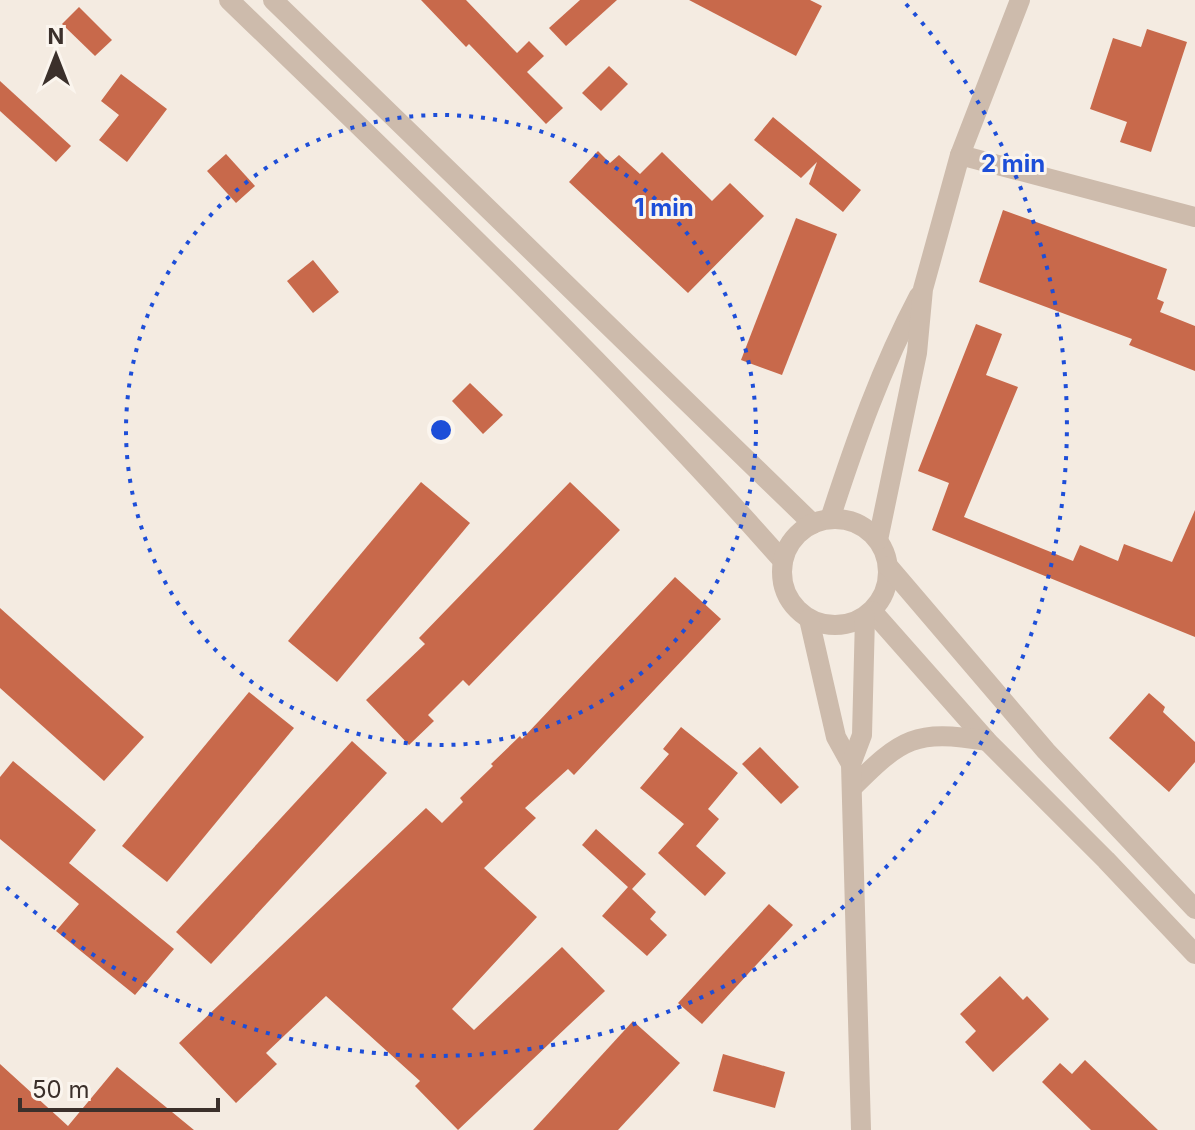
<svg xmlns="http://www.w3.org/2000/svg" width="1195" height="1130" font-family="Inter,sans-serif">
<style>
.building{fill:#c8694b}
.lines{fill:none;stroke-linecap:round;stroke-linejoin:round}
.minor{stroke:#cdbbac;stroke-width:20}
.tertiary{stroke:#cdbbac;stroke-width:20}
.ring{fill:none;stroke:#1d4ed8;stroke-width:4;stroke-dasharray:4 8}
.centre{fill:#1d4ed8;stroke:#fbf5ee;stroke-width:4}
.ring-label{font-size:24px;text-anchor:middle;font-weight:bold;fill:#1d4ed8;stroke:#fbf5ee;stroke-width:6;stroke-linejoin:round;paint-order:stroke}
</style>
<rect width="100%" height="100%" fill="#f4ebe1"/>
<g class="building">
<polygon points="421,0 466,0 517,53 529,41 544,56 527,72 563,108 546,124 469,44 466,47"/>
<polygon points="580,0 617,0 566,46 549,28"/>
<polygon points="689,0 810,0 822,6 796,56"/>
<polygon points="79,7 112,40 95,56 62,24"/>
<polygon points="1147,29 1187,42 1151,152 1120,142 1127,122 1090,109 1113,38 1141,47"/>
<polygon points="609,66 628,84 601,111 582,93"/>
<polygon points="121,74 167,109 127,162 99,140 119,115 101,101"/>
<polygon points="0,81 71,146 56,162 0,111"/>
<polygon points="773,117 861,190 843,212 809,184 817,162 801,178 754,140"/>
<polygon points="598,151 610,163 619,155 640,174 662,152 712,201 730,183 764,216 688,293 569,182"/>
<polygon points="226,154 255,186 236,203 207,171"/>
<polygon points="1003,210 1167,269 1157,299 1164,302 1160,312 1195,326 1195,371 1129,345 1132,339 979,282"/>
<polygon points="796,218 837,234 782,375 741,360"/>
<polygon points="313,260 339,292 313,313 287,281"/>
<polygon points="976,324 1002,334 986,375 1018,387 964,517 1073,561 1080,545 1118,561 1124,544 1172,562 1195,510 1195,637 932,530 949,483 918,471"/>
<polygon points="470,383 503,415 483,434 452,401"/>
<polygon points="421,482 470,523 337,682 288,641"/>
<polygon points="570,482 620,530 469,686 463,680 428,715 434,721 409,745 366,700 425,644 419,638"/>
<polygon points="675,577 721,619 574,775 568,769 525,808 536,818 484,868 537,917 452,1009 474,1030 562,947 605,991 458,1130 415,1086 420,1081 326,996 266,1053 277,1064 236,1103 179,1043 426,808 442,823 463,802 460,798 493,766 491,764 520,736 522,739"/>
<polygon points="0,608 144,737 104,781 0,688"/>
<polygon points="249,692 294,728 167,882 122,846"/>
<polygon points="1149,693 1165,707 1163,712 1195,742 1195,762 1169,792 1109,738"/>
<polygon points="681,727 738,773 708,809 719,819 696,846 726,873 705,896 658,853 684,824 640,788 669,754 663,749"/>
<polygon points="352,741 387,773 211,964 176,932"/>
<polygon points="760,747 799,787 781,804 742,764"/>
<polygon points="13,761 96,830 69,863 174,949 135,995 56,931 79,904 0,839 0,777"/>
<polygon points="596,829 646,874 632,889 656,912 650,919 667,935 647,956 602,916 628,887 582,845"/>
<polygon points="769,904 793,925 702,1024 678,1003"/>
<polygon points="1000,976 1023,1000 1027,996 1049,1019 993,1072 965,1042 976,1031 960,1014"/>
<polygon points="633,1021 680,1063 618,1130 533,1130"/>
<polygon points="723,1054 785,1072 775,1108 713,1091"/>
<polygon points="1085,1060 1158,1130 1091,1130 1042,1082 1060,1063 1072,1074"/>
<polygon points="0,1064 68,1126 117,1067 194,1130 0,1130"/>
</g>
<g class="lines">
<polyline class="minor" points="960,155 1195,217"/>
<g class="tertiary">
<path d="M229,0C418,183 609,364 783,561"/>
<polyline points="273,0 813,524"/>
<circle cx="835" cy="572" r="53"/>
<path d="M830,519C855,442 881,368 919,296"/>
<polyline points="878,540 917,353 923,289 960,155 1020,0"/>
<polyline points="888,566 1046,751 1195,909"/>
<polyline points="872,611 987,741 1106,860 1195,954"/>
<polyline points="809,619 836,737 851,764"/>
<path d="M852,788C902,738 915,729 987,741"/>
<polyline points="861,1130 851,764 862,735 865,617"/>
</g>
</g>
<g class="ring">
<circle cx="441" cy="430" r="315"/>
<path d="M906 4A631 631 0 0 1 3 884"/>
</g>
<circle cx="441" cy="430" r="12" class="centre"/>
<g class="ring-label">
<text x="1013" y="172">2 min</text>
<text x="664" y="216">1 min</text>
</g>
<g transform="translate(56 56)" stroke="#fbf5ee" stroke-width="6" paint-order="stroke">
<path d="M0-6L14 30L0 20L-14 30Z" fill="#3b302b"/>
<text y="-12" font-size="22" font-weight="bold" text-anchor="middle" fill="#3b302b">N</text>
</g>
<path d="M20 1098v12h198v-12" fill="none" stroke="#3b302b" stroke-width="4"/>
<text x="32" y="1098" font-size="24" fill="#3b302b" stroke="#fbf5ee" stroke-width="6" paint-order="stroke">50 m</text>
</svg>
